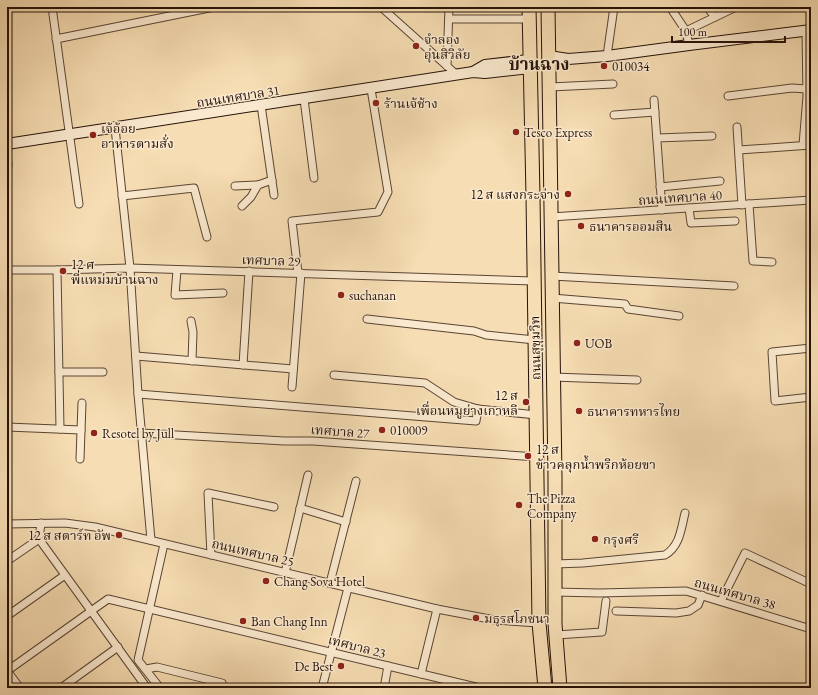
<svg xmlns="http://www.w3.org/2000/svg" width="818" height="695" font-family="'EB Garamond','Noto Serif Thai',serif">
<style>
.lines{fill:none;stroke-linecap:round;stroke-linejoin:round}
.street-casing{stroke:#5a4534;stroke-width:9}
.secondary-casing{stroke:#251209;stroke-width:12}
.highway-casing{stroke:#251209;stroke-width:15}
.street{stroke:#fae9ce;stroke-width:7}
.secondary{stroke:#fae9ce;stroke-width:10}
.highway{stroke:#f7ddb3;stroke-width:13}
.poi-dot{fill:#8f2418;stroke:#fae9ce;stroke-width:1.5}
.labels{text-anchor:middle;stroke-width:3;stroke-linejoin:round;paint-order:stroke}
.poi-label{font-size:13px;fill:#251209;stroke:#fae9ce;text-anchor:start}
.street-label{font-size:13px;fill:#251209;stroke:#fae9ce}
.district-label{font-size:17px;font-weight:bold;fill:#251209;stroke:#fae9ce}
</style>
<rect width="100%" height="100%" fill="#f7ddb3"/>
<filter id="stains"><feTurbulence type="fractalNoise" baseFrequency=".005" numOctaves="4"/><feColorMatrix values="0 0 0 0 .2 0 0 0 0 .09 0 0 0 0 .02 0 0 0 .5 -.17"/></filter>
<radialGradient id="worn" r=".72"><stop offset=".6" stop-color="#630" stop-opacity="0"/><stop offset="1" stop-color="#630" stop-opacity=".3"/></radialGradient>
<g class="lines">
<defs>
<g id="street">
<polyline points="52,7 79,204"/>
<polyline points="381,7 457,75"/>
<polyline points="670,7 686,31 689,45"/>
<polyline points="707,7 715,17"/>
<polyline points="449,19 529,19"/>
<polyline points="686,31 736,7"/>
<polyline points="56,39 214,7"/>
<polyline points="607,56 614,7"/>
<polyline points="447,66 449,7"/>
<polyline points="550,87 613,84"/>
<polyline points="728,96 792,88 807,89"/>
<polyline points="304,99 314,178"/>
<polyline points="654,100 662,210"/>
<polyline points="261,105 274,195"/>
<polyline points="614,115 655,112"/>
<polyline points="737,127 742,205"/>
<polyline points="115,128 130,268 138,394 151,540"/>
<polyline points="657,138 712,136"/>
<polyline points="803,145 807,96 806,31"/>
<polyline points="739,150 811,145"/>
<polyline points="7,160 8,164 7,172"/>
<polyline points="235,186 258,185"/>
<polyline points="660,187 720,181"/>
<polyline points="122,196 194,188 207,237"/>
<polyline points="749,204 753,261 772,262"/>
<polyline points="242,206 251,197 258,185 272,180"/>
<polyline points="689,208 691,223 735,221"/>
<polyline points="551,217 811,200"/>
<polyline points="7,270 57,270 130,268 534,281"/>
<polyline points="57,270 60,429"/>
<polyline points="177,270 175,295 223,293"/>
<polyline points="298,273 292,221 378,212 388,192 371,89"/>
<polyline points="552,276 734,286"/>
<polyline points="552,298 625,304 628,309 679,316"/>
<polyline points="367,319 474,331 486,335 535,340"/>
<polyline points="191,321 193,332 192,361"/>
<polyline points="811,348 772,352 775,401 811,397"/>
<polyline points="136,356 293,369"/>
<polyline points="243,365 249,271"/>
<polyline points="59,372 103,372"/>
<polyline points="334,375 425,383 454,402 478,409 536,415"/>
<polyline points="553,377 637,380"/>
<polyline points="292,387 301,273"/>
<polyline points="138,394 476,421 478,409"/>
<polyline points="7,427 81,430"/>
<polyline points="141,433 284,441 313,441 537,457"/>
<polyline points="80,459 82,403"/>
<polyline points="300,508 346,522"/>
<polyline points="41,523 39,539 147,688"/>
<polyline points="7,524 65,523 95,527 437,609 495,620 539,623"/>
<polyline points="211,555 208,493 274,507"/>
<polyline points="7,561 39,539"/>
<path d="M555,564L583,563L665,555C680,546 681,529 685,513"/>
<polyline points="285,573 308,475"/>
<polyline points="330,583 356,481"/>
<polyline points="555,592 599,593 686,591 811,629"/>
<polyline points="721,601 745,553 811,584"/>
<polyline points="616,611 676,613 689,611 698,605 702,595"/>
<polyline points="7,616 65,575"/>
<polyline points="556,635 602,632 606,601"/>
<polyline points="146,669 157,667 222,683 221,688"/>
<polyline points="7,671 108,599 480,688"/>
<polyline points="7,671 20,688"/>
<polyline points="421,674 437,609"/>
<polyline points="61,688 118,647"/>
<polyline points="160,688 138,660 164,544"/>
<polyline points="322,688 348,588"/>
<polyline points="384,688 388,666"/>
</g>
<g id="secondary">
<polyline points="549,56 568,59 607,56 689,45 811,30"/>
<polyline points="473,72 485,65 529,60"/>
<polyline points="7,144 473,72 485,73 530,68"/>
</g>
<g id="highway">
<polyline points="529,7 533,196 539,623 545,688"/>
<polyline points="548,7 555,477 555,624 560,688"/>
</g>
</defs>
<use href="#street" class="street-casing"/>
<use href="#secondary" class="secondary-casing"/>
<use href="#highway" class="highway-casing"/>
<use href="#street" class="street"/>
<use href="#secondary" class="secondary"/>
<use href="#highway" class="highway"/>
</g>
<g class="poi-dot">
<circle cx="416" cy="46" r="4"/>
<circle cx="604" cy="66" r="4"/>
<circle cx="376" cy="103" r="4"/>
<circle cx="516" cy="132" r="4"/>
<circle cx="93" cy="135" r="4"/>
<circle cx="568" cy="194" r="4"/>
<circle cx="581" cy="226" r="4"/>
<circle cx="63" cy="271" r="4"/>
<circle cx="341" cy="295" r="4"/>
<circle cx="577" cy="343" r="4"/>
<circle cx="526" cy="402" r="4"/>
<circle cx="579" cy="411" r="4"/>
<circle cx="382" cy="430" r="4"/>
<circle cx="94" cy="433" r="4"/>
<circle cx="528" cy="456" r="4"/>
<circle cx="519" cy="505" r="4"/>
<circle cx="119" cy="535" r="4"/>
<circle cx="595" cy="539" r="4"/>
<circle cx="266" cy="581" r="4"/>
<circle cx="476" cy="618" r="4"/>
<circle cx="243" cy="621" r="4"/>
<circle cx="341" cy="666" r="4"/>
</g>
<g class="labels">
<g class="poi-label">
<text x="424" y="44">จำลอง<tspan x="424" dy="15">อุ่นสิวิลัย</tspan></text>
<text x="612" y="71">010034</text>
<text x="384" y="108">ร้านเจ้ช้าง</text>
<text x="101" y="133">เจ้อ้อย<tspan x="101" dy="15">อาหารตามสั่ง</tspan></text>
<text x="524" y="137">Tesco Express</text>
<text x="560" y="199" text-anchor="end">12 ส แสงกระจ่าง</text>
<text x="589" y="231">ธนาคารออมสิน</text>
<text x="71" y="269">12 ศ<tspan x="71" dy="15">พี่แหม่มบ้านฉาง</tspan></text>
<text x="349" y="300">suchanan</text>
<text x="585" y="348">UOB</text>
<text x="518" y="400" text-anchor="end">12 ส<tspan x="518" dy="15">เพื่อนหมูย่างเกาหลี</tspan></text>
<text x="587" y="416">ธนาคารทหารไทย</text>
<text x="390" y="435">010009</text>
<text x="102" y="438">Resotel by Jull</text>
<text x="536" y="454">12 ส<tspan x="536" dy="15">ข้าวคลุกน้ำพริกห้อยขา</tspan></text>
<text x="527" y="503">The Pizza<tspan x="527" dy="15">Company</tspan></text>
<text x="111" y="540" text-anchor="end">12 ส สตาร์ท อัพ</text>
<text x="603" y="544">กรุงศรี</text>
<text x="274" y="586">Chang Sova Hotel</text>
<text x="484" y="623">มธุรสโภชนา</text>
<text x="251" y="626">Ban Chang Inn</text>
<text x="333" y="671" text-anchor="end">De Best</text>
</g>
<g class="street-label">
<text transform="translate(238 96) rotate(-9)" y="5">ถนนเทศบาล 31</text>
<text transform="translate(680 197) rotate(-4)" y="5">ถนนเทศบาล 40</text>
<text transform="translate(271 260) rotate(2)" y="5">เทศบาล 29</text>
<text transform="translate(535 348) rotate(-91)" y="5">ถนนสุขุมวิท</text>
<text transform="translate(340 431) rotate(4)" y="5">เทศบาล 27</text>
<text transform="translate(253 552) rotate(13)" y="5">ถนนเทศบาล 25</text>
<text transform="translate(735 593) rotate(16)" y="5">ถนนเทศบาล 38</text>
<text transform="translate(357 646) rotate(14)" y="5">เทศบาล 23</text>
</g>
<g class="district-label">
<text x="539" y="70">บ้านฉาง</text>
</g>
</g>
<rect width="818" height="695" fill="none" stroke="#f7ddb3" stroke-width="24"/>
<rect x="8" y="8" width="802" height="679" fill="none" stroke="#251209" stroke-width="2"/>
<rect x="12" y="12" width="794" height="671" fill="none" stroke="#251209"/>
<path d="M672 36v6h113v-6" fill="none" stroke="#251209" stroke-width="2"/>
<text x="678" y="36" font-size="12" fill="#251209" stroke="#fae9ce" stroke-width="3" paint-order="stroke">100 m</text>
<rect width="100%" height="100%" filter="url(#stains)"/>
<rect width="100%" height="100%" fill="url(#worn)"/>
</svg>
